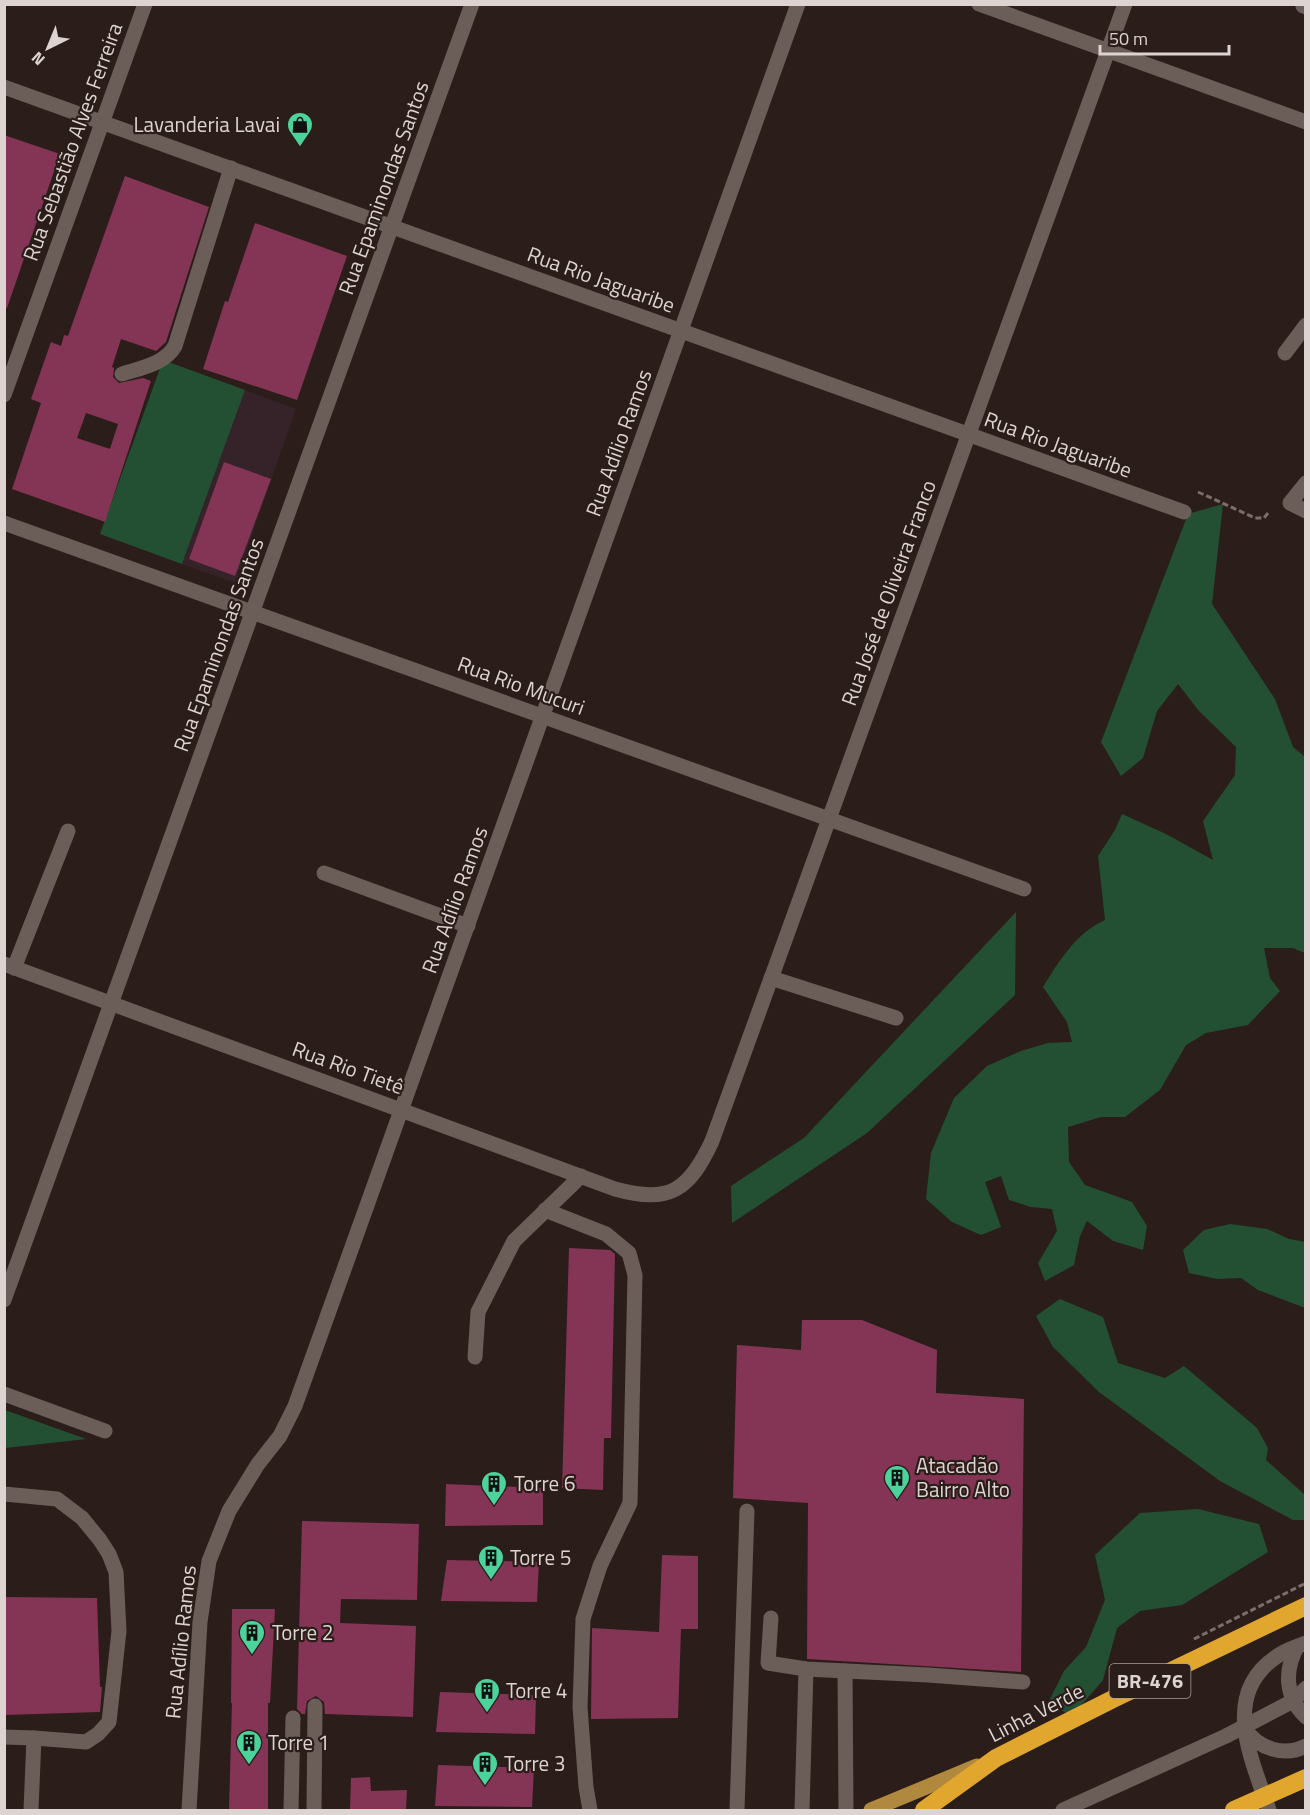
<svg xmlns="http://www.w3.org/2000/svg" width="1310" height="1815" font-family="'Titillium Web',sans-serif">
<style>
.education{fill:#352329}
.green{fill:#235032}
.building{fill:#843455;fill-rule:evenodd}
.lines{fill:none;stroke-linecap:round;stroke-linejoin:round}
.path{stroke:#7a6f6b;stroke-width:3;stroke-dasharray:6 3;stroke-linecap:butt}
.minor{stroke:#6b5d58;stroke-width:15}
.major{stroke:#b1893e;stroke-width:15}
.highway{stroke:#e0a62d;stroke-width:18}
.labels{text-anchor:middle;stroke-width:4.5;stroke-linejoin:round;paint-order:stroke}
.shield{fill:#2b1e1a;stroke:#a89d9a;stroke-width:1.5}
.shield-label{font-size:20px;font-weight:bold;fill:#ddd4d1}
.poi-label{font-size:21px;fill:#ddd4d1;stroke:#2b1e1a;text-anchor:start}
.street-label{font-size:21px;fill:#ddd4d1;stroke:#2b1e1a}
</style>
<rect width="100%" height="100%" fill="#2b1e1a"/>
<polygon class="education" points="245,390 296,409 235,583 182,564"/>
<g class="green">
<polygon points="163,360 245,390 182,564 100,534"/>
<path d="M1223,504L1212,604L1275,699L1293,747L1305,757V953L1293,948H1264L1270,978L1280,991L1248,1025L1206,1033L1186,1045L1160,1090L1125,1117H1101L1068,1127L1069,1162L1085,1185L1132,1202L1147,1226L1143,1250L1113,1241L1087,1221L1080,1236L1074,1265L1045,1281L1038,1263L1057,1231L1052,1209L1031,1207L1009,1200L1001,1176L985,1182L1001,1227L981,1235L952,1222L926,1199L931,1153L954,1098L987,1066L1021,1051L1048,1043L1072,1042L1067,1022L1043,987C1060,960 1075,934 1105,920L1098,856L1115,830L1122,814L1166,834L1213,860L1203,821L1235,775L1236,747L1199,711L1178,684L1157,711L1143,758L1121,776L1101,742L1188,514Z"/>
<polygon points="1016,912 1015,995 867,1133 732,1223 731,1186 804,1138"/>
<polygon points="1230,1224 1267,1229 1289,1239 1305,1242 1305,1308 1258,1290 1241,1278 1217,1279 1189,1273 1183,1250 1204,1230"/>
<polygon points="1060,1299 1103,1317 1118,1363 1165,1378 1184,1366 1257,1428 1268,1448 1266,1460 1305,1495 1305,1520 1293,1520 1220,1481 1099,1392 1053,1347 1036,1316"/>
<polygon points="5,1410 86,1439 5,1448"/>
<polygon points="1198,1509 1259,1524 1268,1552 1182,1605 1140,1611 1117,1628 1103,1680 1072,1716 1048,1703 1064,1671 1086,1647 1105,1600 1095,1555 1140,1513"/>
</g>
<g class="building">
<polygon points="4,135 60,154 7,308 4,308"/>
<path d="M125,176L209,207L166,342L156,351L121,339L112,367L114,368L113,377L119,383L143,378L151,381L105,522L12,489L41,403L31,399L51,342L61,346L64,335L68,336ZM86,413L118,424L110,449L77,438Z"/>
<polygon points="255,223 347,256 297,400 203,369 225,301 228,302"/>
<polygon points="224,462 271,479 235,576 189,559"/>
<polygon points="569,1248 610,1250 615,1254 611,1438 604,1438 603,1490 562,1488"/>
<polygon points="802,1320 862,1320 937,1350 936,1393 1024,1399 1021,1672 807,1659 808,1503 733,1498 737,1345 801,1350"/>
<polygon points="446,1484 543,1488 543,1525 445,1526"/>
<polygon points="302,1521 419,1524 417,1600 341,1599 340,1623 416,1626 413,1717 325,1714 324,1702 316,1696 307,1701 305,1714 302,1714 297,1709"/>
<polygon points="662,1555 698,1556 698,1629 681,1629 678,1718 591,1719 592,1628 659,1632"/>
<polygon points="447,1560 539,1562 537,1602 441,1601"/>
<polygon points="4,1597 97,1598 100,1687 102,1687 100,1712 4,1715"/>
<polygon points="232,1609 275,1609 270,1703 268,1703 268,1810 229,1810 232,1703 231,1703"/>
<polygon points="440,1692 536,1695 535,1734 436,1732"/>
<polygon points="438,1765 534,1768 532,1807 435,1806"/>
<polygon points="370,1777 371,1791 407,1790 406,1810 350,1810 351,1778"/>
</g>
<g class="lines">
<g class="path">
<polyline points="1198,492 1255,518 1264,518 1268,513"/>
<polyline points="1194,1639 1306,1583"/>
</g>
<g class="minor">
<polyline points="979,4 1306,122"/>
<polyline points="1303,6 1306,7"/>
<polyline points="4,87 1184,512"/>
<polyline points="1285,353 1306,325"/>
<path d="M122,374C140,368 165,364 175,346L231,168"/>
<polyline points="4,395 145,4"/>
<polyline points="1306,483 1290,503 1306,511"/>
<polyline points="4,523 1024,889"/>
<polyline points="324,873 468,926"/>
<path d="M4,964L615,1189C669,1204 689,1191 712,1141L1125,4"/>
<polyline points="14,968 68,831"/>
<polyline points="771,978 896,1018"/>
<polyline points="545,1210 606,1234 629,1253 635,1275 630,1503 600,1566 583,1619 580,1707 586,1787 590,1810"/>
<polyline points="4,1300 472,4"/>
<polyline points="475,1357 478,1312 514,1241 581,1176"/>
<polyline points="4,1394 105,1431"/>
<polyline points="4,1494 57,1499 82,1518 100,1540 109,1554 116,1572 119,1631 109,1722 98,1734 86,1742 34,1738"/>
<polyline points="771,1618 768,1663 806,1669 928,1675 1023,1682"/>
<path d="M1297,1647C1284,1671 1285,1697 1306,1717"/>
<polyline points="845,1671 846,1810"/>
<path d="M1245,1729C1259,1749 1284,1757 1306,1746"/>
<polyline points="4,1737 34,1738 31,1810"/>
<polyline points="189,1810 200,1622 209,1561 229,1511 258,1464 280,1436 295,1406 798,4"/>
<polyline points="291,1810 293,1718"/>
<polyline points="314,1810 315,1706"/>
<polyline points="737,1810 747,1511"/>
<polyline points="802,1810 806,1669"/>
<polyline points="1063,1810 1226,1736 1293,1701 1306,1688"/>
<path d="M1269,1810C1252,1760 1220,1695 1276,1657C1285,1650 1296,1647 1306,1643"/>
</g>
<polyline class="major" points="871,1810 977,1766"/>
<g class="highway">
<polyline points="924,1810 996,1758 1113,1699 1306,1606"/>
<polyline points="1234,1810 1306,1778"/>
</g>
</g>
<defs>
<symbol id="shop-pin" viewBox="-11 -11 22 30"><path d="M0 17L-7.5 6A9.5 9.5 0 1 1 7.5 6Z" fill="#4cd39b" stroke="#2b1e1a"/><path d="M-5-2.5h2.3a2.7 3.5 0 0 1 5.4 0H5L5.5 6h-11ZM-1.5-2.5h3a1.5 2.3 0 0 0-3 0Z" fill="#111"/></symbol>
<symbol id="building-pin" viewBox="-11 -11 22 30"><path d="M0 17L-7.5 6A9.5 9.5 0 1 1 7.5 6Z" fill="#4cd39b" stroke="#2b1e1a"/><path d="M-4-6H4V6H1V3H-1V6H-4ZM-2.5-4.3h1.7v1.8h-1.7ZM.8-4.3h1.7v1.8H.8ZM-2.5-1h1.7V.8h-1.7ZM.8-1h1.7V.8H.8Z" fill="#111"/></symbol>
</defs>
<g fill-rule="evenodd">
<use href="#shop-pin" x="285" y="110" width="30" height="40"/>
<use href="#building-pin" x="882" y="1463" width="30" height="40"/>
<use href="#building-pin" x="479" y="1469" width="30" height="40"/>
<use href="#building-pin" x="476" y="1543" width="30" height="40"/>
<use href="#building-pin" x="237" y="1618" width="30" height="40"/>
<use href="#building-pin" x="472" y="1676" width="30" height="40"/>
<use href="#building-pin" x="234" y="1728" width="30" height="40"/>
<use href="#building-pin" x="470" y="1749" width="30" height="40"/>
</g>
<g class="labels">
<rect class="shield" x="1109.5" y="1664" width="81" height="34" rx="4.5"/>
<g class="shield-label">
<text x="1150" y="1688">BR-476</text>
</g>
<g class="poi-label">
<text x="280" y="132" text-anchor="end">Lavanderia Lavai</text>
<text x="916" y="1473">Atacadão<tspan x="916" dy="24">Bairro Alto</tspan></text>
<text x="514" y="1491">Torre 6</text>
<text x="510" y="1565">Torre 5</text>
<text x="272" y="1640">Torre 2</text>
<text x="506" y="1698">Torre 4</text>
<text x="268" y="1750">Torre 1</text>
<text x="504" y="1771">Torre 3</text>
</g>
<g class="street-label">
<text transform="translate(73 142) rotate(-70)" y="7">Rua Sebastião Alves Ferreira</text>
<text transform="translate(384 188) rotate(-70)" y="7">Rua Epaminondas Santos</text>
<text transform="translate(601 280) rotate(20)" y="7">Rua Rio Jaguaribe</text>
<text transform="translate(619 443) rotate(-70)" y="7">Rua Adílio Ramos</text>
<text transform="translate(1058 445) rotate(20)" y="7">Rua Rio Jaguaribe</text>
<text transform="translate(889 593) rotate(-70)" y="7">Rua José de Oliveira Franco</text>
<text transform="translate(219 645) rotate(-70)" y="7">Rua Epaminondas Santos</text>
<text transform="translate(521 686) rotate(20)" y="7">Rua Rio Mucuri</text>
<text transform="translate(455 900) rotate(-70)" y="7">Rua Adílio Ramos</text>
<text transform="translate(348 1068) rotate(20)" y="7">Rua Rio Tietê</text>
<text transform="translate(181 1642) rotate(-84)" y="7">Rua Adílio Ramos</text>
<text transform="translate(1036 1713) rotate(-27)" y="7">Linha Verde</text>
</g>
</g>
<rect width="1310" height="1815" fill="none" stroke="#ddd4d1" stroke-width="12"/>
<g transform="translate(48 48) rotate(223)" stroke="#2b1e1a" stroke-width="4.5" paint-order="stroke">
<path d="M0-4.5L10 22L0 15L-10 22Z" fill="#ddd4d1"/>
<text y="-9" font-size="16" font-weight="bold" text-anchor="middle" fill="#ddd4d1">N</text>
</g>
<path d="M1100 45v9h129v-9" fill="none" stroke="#ddd4d1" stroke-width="3"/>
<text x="1109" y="45" font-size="18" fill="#ddd4d1" stroke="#2b1e1a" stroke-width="4.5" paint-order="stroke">50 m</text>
</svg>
